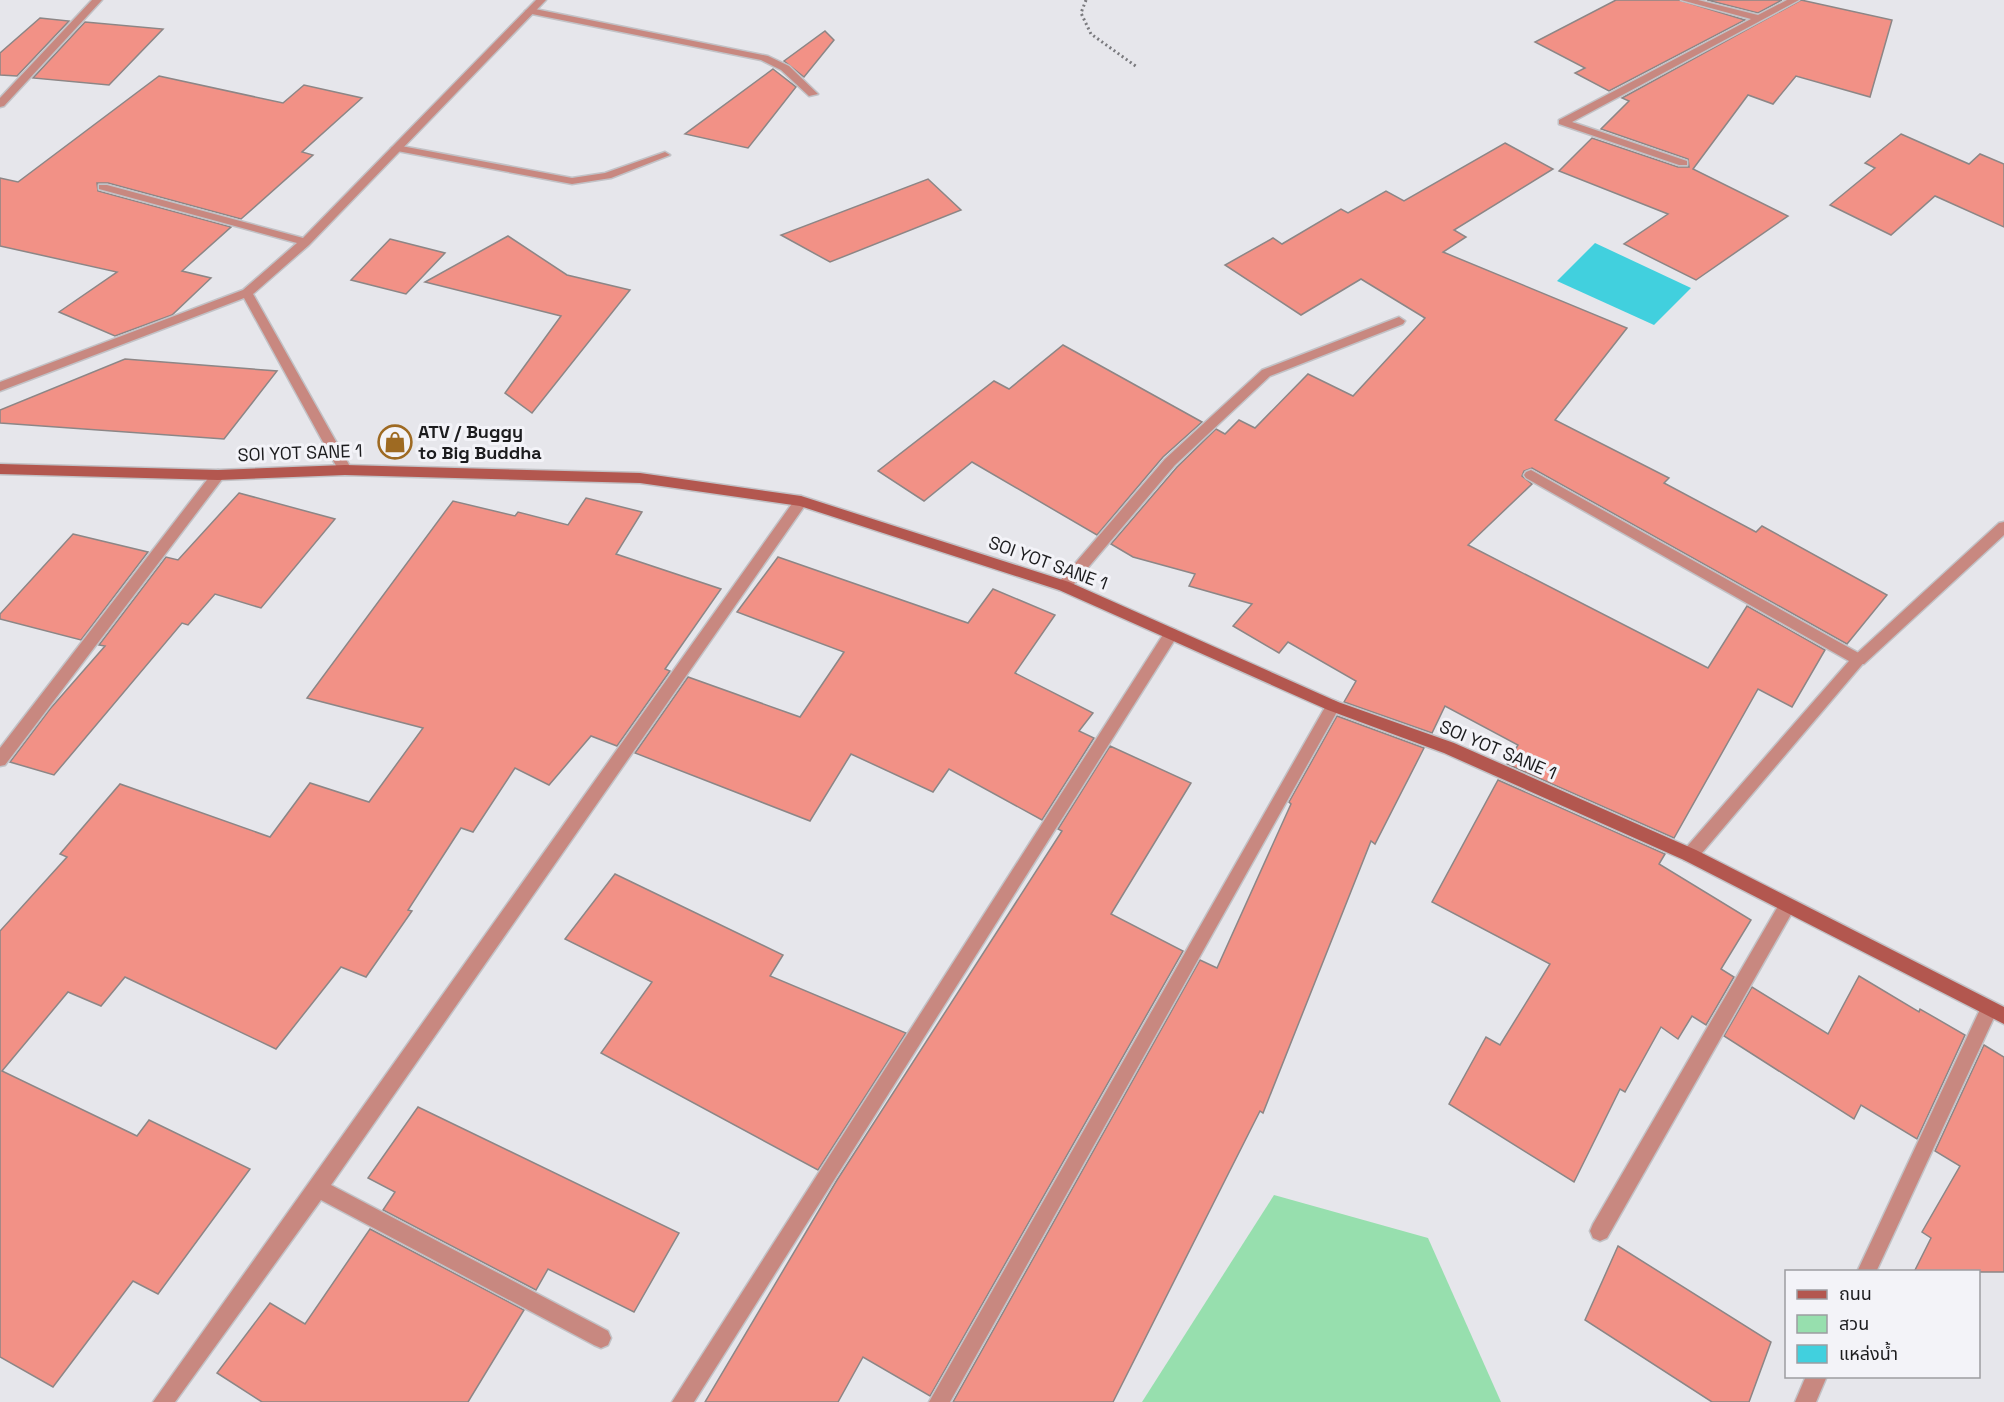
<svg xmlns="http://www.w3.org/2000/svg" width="2004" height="1402" font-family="'Space Grotesk','Noto Sans Thai',sans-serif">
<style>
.green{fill:#97dfae}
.water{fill:#41d0de}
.building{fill:#f29186;stroke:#8c8686;stroke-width:1.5}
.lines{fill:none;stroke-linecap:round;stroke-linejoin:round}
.lane-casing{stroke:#c2c2c6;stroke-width:3}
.street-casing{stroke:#c2c2c6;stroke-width:3}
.secondary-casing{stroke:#c2c2c6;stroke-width:3}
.path{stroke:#7a7a7e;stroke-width:3;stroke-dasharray:2 3;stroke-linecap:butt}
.lane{fill:#c88880;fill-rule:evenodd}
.street{fill:#c88880;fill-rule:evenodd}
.secondary{fill:#b3574f;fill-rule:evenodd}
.labels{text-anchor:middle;stroke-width:6;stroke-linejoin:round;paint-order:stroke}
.poi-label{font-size:18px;font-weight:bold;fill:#1c1c1e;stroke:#f3f3f8;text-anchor:start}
.street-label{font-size:18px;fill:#1c1c1e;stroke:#f3f3f8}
</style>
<rect width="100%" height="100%" fill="#e6e6eb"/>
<polygon class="green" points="1274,1195 1428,1238 1501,1402 1142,1402"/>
<polygon class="water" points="1595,243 1691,288 1654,325 1557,281"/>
<g class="building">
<polygon points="1616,0 1679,0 1745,20 1609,91 1575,73 1585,68 1535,42"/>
<polygon points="1707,0 1782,0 1758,13"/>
<polygon points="1801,0 1892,20 1870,97 1796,76 1773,104 1748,95 1693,169 1788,216 1696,280 1624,244 1668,214 1559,171 1592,138 1678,167 1689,167 1688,159 1601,129 1629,101 1622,98"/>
<polygon points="40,18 69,21 17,76 0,75 0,53"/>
<polygon points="85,22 163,29 109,85 33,78"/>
<polygon points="825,31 834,40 804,77 784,61"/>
<polygon points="773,69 796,87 748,148 685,134"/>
<polygon points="159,76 283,103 304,85 362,98 302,152 313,155 241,219 108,183 97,183 98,191 231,227 182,271 211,278 172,315 115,336 59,312 117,272 0,246 0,178 18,182"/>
<polygon points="1901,134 1969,164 1980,154 2004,164 2004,227 1935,196 1891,235 1830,205 1875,168 1865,163"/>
<polygon points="1505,143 1553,169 1454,230 1466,237 1443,252 1627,328 1555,420 1669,478 1664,483 1756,532 1762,526 1887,595 1847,644 1532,468 1524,471 1522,476 1532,484 1468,545 1708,668 1747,606 1825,650 1792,707 1758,689 1674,838 1507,764 1518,745 1445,706 1432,733 1344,702 1356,681 1288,642 1279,653 1233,626 1252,604 1189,586 1195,574 1133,557 1111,544 1177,467 1216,429 1225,434 1239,420 1255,428 1308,374 1353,396 1425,318 1361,279 1301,315 1225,265 1273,238 1282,244 1341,209 1348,213 1386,191 1404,201"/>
<polygon points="928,179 961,210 830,262 781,235"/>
<polygon points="508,236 567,275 630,290 532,413 505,393 561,316 425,282"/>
<polygon points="390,239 445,253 406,294 351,280"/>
<polygon points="1063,345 1202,422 1163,457 1097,535 972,462 924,501 878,471 994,381 1009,389"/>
<polygon points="125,359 277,371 224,439 0,423 0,410"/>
<polygon points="239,493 335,519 261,608 215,594 188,625 182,623 54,775 10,762 50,709 105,646 99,645 166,557 178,560"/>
<polygon points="586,498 642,512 616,554 721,589 665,669 670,671 617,746 591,736 549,785 515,768 473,832 461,828 408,910 412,911 366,977 341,967 276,1049 125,977 101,1006 68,992 2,1071 137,1136 149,1120 250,1169 158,1294 133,1281 53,1387 0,1357 0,931 67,857 60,854 120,784 270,837 310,783 369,802 423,728 307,698 453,501 515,516 518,512 568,525"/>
<polygon points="73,534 148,552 81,640 0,619 0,614"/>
<polygon points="778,557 968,623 993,589 1055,615 1015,673 1093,713 1079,731 1094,738 1042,820 949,769 933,792 851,754 810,821 635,753 688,677 800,717 844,652 737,612"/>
<polygon points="1337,716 1424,748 1375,844 1371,841 1263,1113 1260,1111 1113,1402 953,1402 1200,960 1217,968 1291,804 1289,802"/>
<polygon points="1110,746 1191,783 1111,914 1183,951 930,1396 863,1357 838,1402 705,1402 837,1180 1062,831 1058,829"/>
<polygon points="1498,780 1665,854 1659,864 1751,920 1721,969 1734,977 1706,1025 1692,1016 1678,1039 1661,1027 1625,1092 1620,1089 1574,1182 1449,1104 1486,1037 1500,1045 1550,964 1432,902"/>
<polygon points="615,874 783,955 770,976 906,1033 818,1170 601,1053 652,982 565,939"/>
<polygon points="1859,976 1919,1012 1920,1009 1965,1035 1917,1139 1861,1105 1854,1119 1724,1036 1752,987 1828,1034"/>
<polygon points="1984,1045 2004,1057 2004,1272 1914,1272 1931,1238 1922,1232 1960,1166 1935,1151"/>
<polygon points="418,1107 679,1233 634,1312 548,1269 536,1290 383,1210 395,1192 368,1178"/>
<polygon points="370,1229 524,1310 468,1402 262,1402 217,1373 270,1303 305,1324"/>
<polygon points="1618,1246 1771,1342 1749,1402 1712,1402 1585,1320"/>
</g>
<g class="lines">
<defs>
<g id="lane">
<polygon points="530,8 768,56 789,66 818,94 809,96 781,70 761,60 527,13 525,11"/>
<polygon points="396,145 572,178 605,173 665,152 670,155 611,178 572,184 392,150 391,148"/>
<polygon points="2004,522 2004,535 1864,664 1854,664 1852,660 1854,656 1999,523"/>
</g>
<g id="street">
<polygon points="92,0 102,0 4,106 0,107 0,98"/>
<polygon points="536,0 546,0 309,245 253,294 352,470 350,473 340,473 244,298 0,391 0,382 243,290 297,243 99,189 99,185 107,185 303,238"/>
<polygon points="1681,0 1698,0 1758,15 1787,0 1799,0 1572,122 1687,161 1687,165 1679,165 1559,124 1559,120 1751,19"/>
<polygon points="1399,317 1405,321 1403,324 1270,376 1175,465 1069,590 1059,590 1057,586 1059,582 1165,459 1262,370"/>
<polygon points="218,470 223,472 225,475 223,478 5,765 0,766 0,748 213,472"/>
<polygon points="1531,470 1864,656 1866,660 1696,860 1690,862 1684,860 1682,855 1684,850 1849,661 1526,478 1524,475 1526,472"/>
<polygon points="801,496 808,501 806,504 331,1185 608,1331 611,1338 608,1345 601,1348 594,1345 321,1200 175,1402 153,1402 796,498"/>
<polygon points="1171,628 1176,630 1178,634 1176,638 694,1402 672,1402 1166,630"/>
<polygon points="1333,700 1338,702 1341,706 1338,710 950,1402 929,1402 1328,702"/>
<polygon points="1787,899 1793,901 1795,906 1793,911 1607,1238 1600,1241 1593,1238 1590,1231 1593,1224 1781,901"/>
<polygon points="1989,1001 1995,1003 1998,1009 1876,1272 1857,1272 1983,1003"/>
<polygon points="1806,1376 1827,1376 1816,1402 1795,1402"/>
</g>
<polygon id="secondary" points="0,464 218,470 345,465 640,473 801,496 1069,582 1338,702 1454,743 1696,850 2004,1007 2004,1024 1684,860 1444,753 1328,710 1059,590 800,506 640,483 345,475 218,480 0,474"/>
</defs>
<use href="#lane" class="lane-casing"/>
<use href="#street" class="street-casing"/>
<use href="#secondary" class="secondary-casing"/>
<polyline class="path" points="1086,0 1081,13 1091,34 1137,67"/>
<use href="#lane" class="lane"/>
<use href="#street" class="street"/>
<use href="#secondary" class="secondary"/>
</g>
<defs>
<symbol id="shop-ring" viewBox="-11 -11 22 22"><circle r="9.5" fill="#f3f3f8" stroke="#9e6a22" stroke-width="1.5"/><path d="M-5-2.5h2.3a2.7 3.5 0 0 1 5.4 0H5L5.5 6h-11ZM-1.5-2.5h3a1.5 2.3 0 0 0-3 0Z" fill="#9e6a22"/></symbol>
</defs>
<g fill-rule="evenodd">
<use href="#shop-ring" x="376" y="423" width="38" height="38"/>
</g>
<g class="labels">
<g class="poi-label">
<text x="418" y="438">ATV / Buggy<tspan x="418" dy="21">to Big Buddha</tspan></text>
</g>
<g class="street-label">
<text transform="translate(300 453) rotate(-2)" y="6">SOI YOT SANE 1</text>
<text transform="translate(1048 563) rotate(20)" y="6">SOI YOT SANE 1</text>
<text transform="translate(1498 750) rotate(23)" y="6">SOI YOT SANE 1</text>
</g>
</g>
<rect x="1785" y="1270" width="195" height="108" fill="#f3f3f8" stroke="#9d9da1" stroke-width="1.5"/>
<rect x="1797" y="1290" width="30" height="9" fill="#b3574f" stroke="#9d9da1" stroke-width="1.5"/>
<text x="1839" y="1300" font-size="18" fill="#1c1c1e">ถนน</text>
<rect x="1797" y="1315" width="30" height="18" fill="#97dfae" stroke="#9d9da1" stroke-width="1.5"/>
<text x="1839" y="1330" font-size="18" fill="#1c1c1e">สวน</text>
<rect x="1797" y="1345" width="30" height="18" fill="#41d0de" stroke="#9d9da1" stroke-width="1.5"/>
<text x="1839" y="1360" font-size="18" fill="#1c1c1e">แหล่งน้ำ</text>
</svg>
